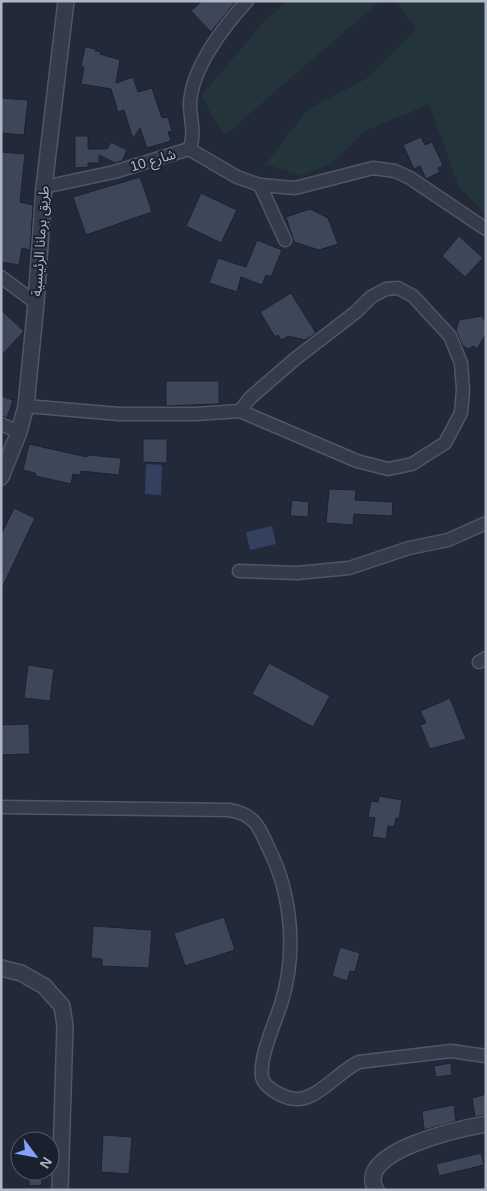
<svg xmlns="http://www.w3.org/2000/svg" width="487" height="1191" font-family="Helvetica,'Noto Sans Arabic',sans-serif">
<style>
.green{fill:#23353a}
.water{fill:#33405f}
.building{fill:#3e4659;stroke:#1c2230}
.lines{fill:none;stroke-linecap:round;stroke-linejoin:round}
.minor-casing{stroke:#505664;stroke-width:15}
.tertiary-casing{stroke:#505664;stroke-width:18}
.minor{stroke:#353b4a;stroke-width:12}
.tertiary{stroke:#353b4a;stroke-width:15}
.labels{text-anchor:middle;stroke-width:4;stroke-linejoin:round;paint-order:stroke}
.street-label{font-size:14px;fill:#b0b6c6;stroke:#1b202e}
</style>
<rect width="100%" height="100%" fill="#222939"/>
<g class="green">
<polygon points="287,1 380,1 224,136 201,96 262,24"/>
<polygon points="396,1 486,1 486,215 459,187 429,104 365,131 331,164 301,176 266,164 307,110 366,79 417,29"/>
</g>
<g class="water">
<polygon points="146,464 162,465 161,495 145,494"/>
<polygon points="272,526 276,544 250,550 246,532"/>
</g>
<g class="building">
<polygon points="202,1 236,1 211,32 191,11"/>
<polygon points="85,47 96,49 95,51 101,52 100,54 120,60 116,83 133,77 138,92 152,88 162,118 168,117 172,131 168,132 171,141 147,148 140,128 133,139 124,110 118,112 111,89 81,84 84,67 81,66"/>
<polygon points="1,98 28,100 24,135 1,133"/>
<polygon points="75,136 88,136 88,149 107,149 111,142 127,150 122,161 115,163 99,155 99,163 88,163 88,167 75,168"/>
<polygon points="421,137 425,145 432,142 443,165 438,168 440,172 426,179 420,166 414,169 403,145"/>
<polygon points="1,152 25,154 20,202 33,205 30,250 22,248 19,265 1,262"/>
<polygon points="140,177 152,212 86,235 73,197"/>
<polygon points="201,193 237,210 221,243 186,226"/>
<polygon points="310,209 328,218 338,244 319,250 294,242 286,217"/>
<polygon points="459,236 483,258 465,277 442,256"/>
<polygon points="257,240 282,250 271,277 266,275 262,285 241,277 237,292 209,283 218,258 246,267"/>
<polygon points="291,293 316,333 305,340 289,336 281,340 278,335 275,337 260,312"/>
<polygon points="1,310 24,331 1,356"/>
<polygon points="482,316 486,323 486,334 477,349 474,346 468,349 462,345 456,330 459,320"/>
<polygon points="166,381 219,381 219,404 166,406"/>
<polygon points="1,396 13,400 7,418 1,416"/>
<polygon points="143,439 167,439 167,463 143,462"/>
<polygon points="29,444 87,457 88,455 121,458 119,475 81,471 80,475 73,474 71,484 36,476 35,473 23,470"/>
<polygon points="329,489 356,490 355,500 393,502 392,516 354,514 353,525 326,523"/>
<polygon points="292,500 309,502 308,517 290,516"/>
<polygon points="14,508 35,518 1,590 1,535"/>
<polygon points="269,663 330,696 313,727 252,694"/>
<polygon points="28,665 54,669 50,701 24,698"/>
<polygon points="450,698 466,739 430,749 420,725 426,723 420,711"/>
<polygon points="29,724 30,754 1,755 1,725"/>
<polygon points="379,796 402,800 399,819 396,818 394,827 388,826 386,839 372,837 375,818 368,817 371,801 378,802"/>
<polygon points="224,917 235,950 185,966 174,933"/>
<polygon points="93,926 152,930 149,968 102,966 102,959 91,958"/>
<polygon points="340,947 360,953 355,972 350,971 347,981 332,976"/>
<polygon points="451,1063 452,1075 436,1077 434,1066"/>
<polygon points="486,1094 486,1115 475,1117 472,1098"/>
<polygon points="454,1105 456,1121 424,1130 422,1111"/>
<polygon points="103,1135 132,1137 129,1174 101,1172"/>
<polygon points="481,1153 484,1165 439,1176 436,1164"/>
<polygon points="29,1171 41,1171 42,1185 29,1186"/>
</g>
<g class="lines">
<defs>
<g id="minor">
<polyline points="189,149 237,177 260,185 295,188 373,168 395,171 410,178 486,229"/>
<polyline points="260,185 285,240"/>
<path d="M44,187L114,172L189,149C196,135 190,119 190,104C191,69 224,26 247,1"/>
<polyline points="1,277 36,303"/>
<polyline points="26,406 119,414 195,414 240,411 357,461 388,469 412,464 445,443 461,413 463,390 461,363 450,336 413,296 398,288 386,289 371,297 356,312 295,359 250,398 240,411"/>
<polyline points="1,424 19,432"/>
<polyline points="239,571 297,573 349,568 409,548 448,540 486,523"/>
<polyline points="479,662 486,658"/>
<path d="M1,807L229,810C255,814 259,827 269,849C292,895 297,954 281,1004C275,1023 259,1057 262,1077C264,1088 284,1098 295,1099C317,1101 340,1070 359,1062L451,1051L486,1056"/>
</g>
<g id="tertiary">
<polyline points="1,477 19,432 26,406 36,303 44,187 66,1"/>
<polyline points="1,968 21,973 44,986 62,1006 65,1026 60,1190"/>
<path d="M376,1190C353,1151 463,1128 486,1124"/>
</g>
</defs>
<use href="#minor" class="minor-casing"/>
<use href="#tertiary" class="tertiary-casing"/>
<use href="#minor" class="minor"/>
<use href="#tertiary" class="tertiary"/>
</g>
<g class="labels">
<g class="street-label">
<text transform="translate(153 160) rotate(-17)" y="5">شارع 10</text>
<text transform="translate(40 241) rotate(-86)" y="5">طريق برمانا الرئيسية</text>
</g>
</g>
<rect width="487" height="1191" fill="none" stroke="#b0b6c6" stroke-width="5"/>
<g transform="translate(35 1156) rotate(122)"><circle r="24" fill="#1b202e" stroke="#575c6b"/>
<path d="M0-4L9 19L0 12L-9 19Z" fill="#84a2f7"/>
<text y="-8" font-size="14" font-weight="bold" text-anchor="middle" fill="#b0b6c6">N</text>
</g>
</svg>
